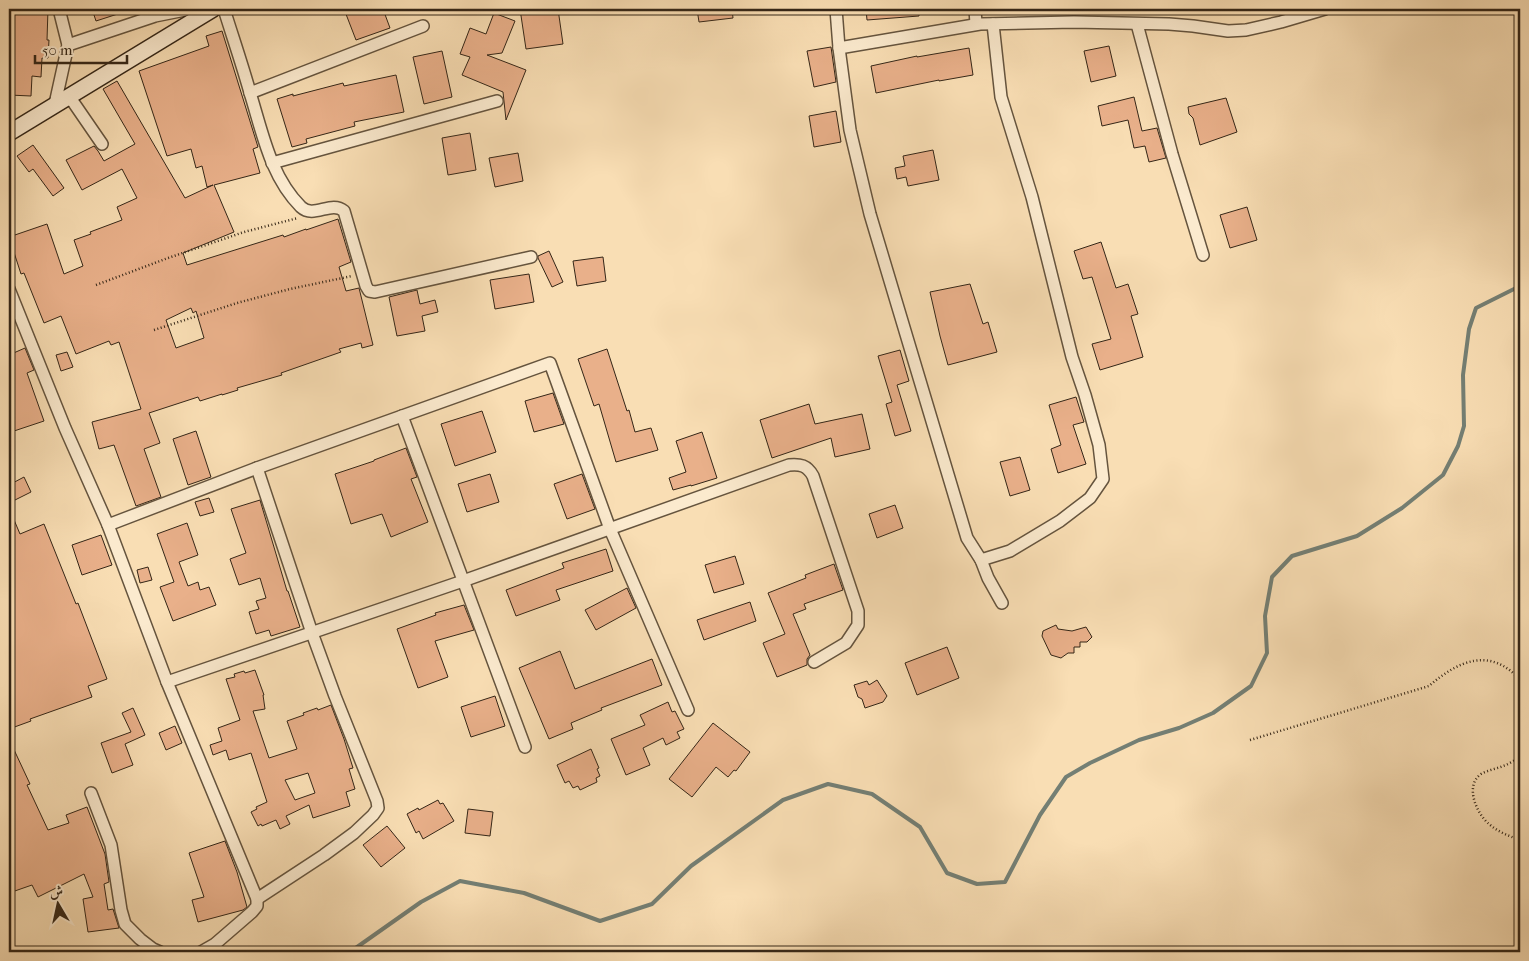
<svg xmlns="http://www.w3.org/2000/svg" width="1529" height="961" font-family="'IM FELL French Canon',Amiri,serif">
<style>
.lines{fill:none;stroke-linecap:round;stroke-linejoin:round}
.stream{stroke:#747f74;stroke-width:4}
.building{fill:#e9b08a;stroke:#342617;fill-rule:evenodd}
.street-casing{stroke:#65543e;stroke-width:14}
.secondary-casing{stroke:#342617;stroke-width:18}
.path{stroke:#342617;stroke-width:2.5;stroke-dasharray:1 2.5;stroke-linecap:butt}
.street{stroke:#fbeace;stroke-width:11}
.secondary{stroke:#fbeace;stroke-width:15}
</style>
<rect width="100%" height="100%" fill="#f9deb4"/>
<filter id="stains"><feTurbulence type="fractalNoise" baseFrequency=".004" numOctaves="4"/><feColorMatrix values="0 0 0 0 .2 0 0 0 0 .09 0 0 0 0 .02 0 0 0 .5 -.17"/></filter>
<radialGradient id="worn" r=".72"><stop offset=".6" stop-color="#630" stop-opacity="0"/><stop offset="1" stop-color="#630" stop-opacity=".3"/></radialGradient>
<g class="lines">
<polyline class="stream" points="350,952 421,902 460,881 524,893 600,921 652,904 691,866 783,800 828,784 872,794 920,827 947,873 977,884 1005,882 1040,815 1066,777 1090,763 1139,740 1179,728 1213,713 1251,686 1267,653 1265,616 1272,577 1292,556 1357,536 1402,508 1443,475 1458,446 1464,426 1463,375 1469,329 1476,308 1520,286"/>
</g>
<g class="building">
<polygon points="9,9 48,9 47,40 49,40 48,58 42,58 41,77 32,76 31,96 9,95"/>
<polygon points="92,9 126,9 127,11 96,21"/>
<polygon points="344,9 383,9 390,28 356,40"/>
<polygon points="520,9 558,9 563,44 526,49"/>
<polygon points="697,9 732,9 733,18 699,22"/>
<polygon points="866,9 919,9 919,16 867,20"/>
<polygon points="494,13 515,21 502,53 487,55 526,70 506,120 503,92 462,75 470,57 460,54 470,28 486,34"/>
<path d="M222,31L258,147L253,149L260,173L214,185L234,232L183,253L187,265L283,235L284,237L306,229V230L338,219L351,262L339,267L346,291L359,288L373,345L362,348L361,343L339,349L341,352L281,373L282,375L237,388L238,390L222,395V394L200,401L198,397L149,413L160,443L144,449L161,497L136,506L114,445L99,449L92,422L141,409L119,342L111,345L109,341L76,354L61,316L44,323L24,273L21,274L9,237L47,224L64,274L83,266L74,240L91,234L90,232L122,220L117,207L137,198L122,169L82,190L66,160L94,146L98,151L104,161L135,144L103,89L117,81L185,198L213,185L207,187L202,166L196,168L191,149L167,156L139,71L209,46L206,36ZM191,308L193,313L196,311L204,338L176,348L166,320Z"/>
<polygon points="1109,46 1116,76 1091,82 1084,51"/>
<polygon points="831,47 836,82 814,87 807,51"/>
<polygon points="969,48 973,75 939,81 939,80 876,93 871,66 917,56 917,57"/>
<polygon points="442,51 452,97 424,104 413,57"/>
<polygon points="396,75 404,112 354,122 355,126 306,139 307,143 292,147 277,99 293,94 293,96 343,83 344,86"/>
<polygon points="1134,97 1142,131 1157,128 1166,158 1149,162 1145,146 1134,148 1128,120 1102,126 1098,106"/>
<polygon points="1226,98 1237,132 1200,145 1193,118 1189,114 1188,107"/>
<polygon points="836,111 841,142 814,147 809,116"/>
<polygon points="470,133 476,170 448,175 442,138"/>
<polygon points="33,145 64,188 53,196 33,169 29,172 17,156"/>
<polygon points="933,150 939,180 908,186 906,177 897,179 895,168 905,166 903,156"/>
<polygon points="518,153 523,181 495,187 489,158"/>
<polygon points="1247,207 1257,240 1230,248 1220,215"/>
<polygon points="1101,242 1116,288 1128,284 1138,314 1131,316 1143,357 1100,370 1092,344 1111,339 1092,277 1083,279 1074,251"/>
<polygon points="549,251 563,282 552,287 538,258 538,256"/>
<polygon points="603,257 606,281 577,286 573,261"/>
<polygon points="529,274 534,302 495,309 490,280"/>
<polygon points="970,284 983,324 988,322 997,352 948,365 940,336 930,292"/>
<polygon points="417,290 420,304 435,300 438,312 422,316 425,331 397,336 389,297"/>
<polygon points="25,348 34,370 27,373 44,421 14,431 9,416 9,355"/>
<polygon points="607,349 627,411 629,410 635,432 651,428 658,450 616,462 599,404 594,406 578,359"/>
<polygon points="900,350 909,381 897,385 911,431 895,436 886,404 892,402 878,356"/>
<polygon points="67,352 73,367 61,371 56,355"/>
<polygon points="553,393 564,424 534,432 525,401"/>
<polygon points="1076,397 1084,422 1073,425 1086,464 1058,473 1051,449 1061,445 1049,405"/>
<polygon points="809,404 815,424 862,414 870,449 835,457 831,438 772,458 760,420"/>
<polygon points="482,411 496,452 455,466 441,424"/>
<polygon points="196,431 211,477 188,485 173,439"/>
<polygon points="702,432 717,478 691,486 691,485 673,490 669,478 686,472 676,441"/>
<polygon points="406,448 417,477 411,479 428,522 391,537 382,514 351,524 335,474 374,461 374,460"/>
<polygon points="1020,457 1030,490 1010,496 1000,462"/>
<polygon points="490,474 499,502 467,512 458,484"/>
<polygon points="582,474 595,509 567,519 554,484"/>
<polygon points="24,477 31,492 9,503 9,485"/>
<polygon points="209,498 214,512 200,516 195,502"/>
<polygon points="260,500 287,591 288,591 300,627 271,636 269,630 256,634 249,612 259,609 256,601 266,598 260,578 239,585 230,559 246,553 231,509"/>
<polygon points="895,505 903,528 877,538 869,514"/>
<polygon points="9,508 20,534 44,524 76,604 78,603 107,679 88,686 92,697 30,719 31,721 9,729"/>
<polygon points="187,523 198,555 179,562 188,586 198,582 200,590 209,587 216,605 173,621 160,587 174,582 157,534"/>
<polygon points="101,535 112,565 82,575 72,545"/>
<polygon points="606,549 613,571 556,590 560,600 516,616 506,590 564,568 562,563"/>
<polygon points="735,556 744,584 714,593 705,565"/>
<polygon points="834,564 843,590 804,604 806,609 793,614 810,655 807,659 807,665 777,677 763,643 785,634 768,593 806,578 805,575"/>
<polygon points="148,567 152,580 140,583 137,570"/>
<polygon points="627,588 636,608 596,630 585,610"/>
<polygon points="750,602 756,621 704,640 697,620"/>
<polygon points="464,605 474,630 435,641 448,677 418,688 397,629 436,615 435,613"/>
<polygon points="1056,625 1058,629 1072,631 1086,627 1092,637 1087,642 1080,642 1080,647 1074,647 1074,653 1068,653 1061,658 1051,655 1042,636 1043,631"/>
<polygon points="947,647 959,678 917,695 905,663"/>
<polygon points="560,651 575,689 652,659 662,685 601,708 602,710 571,723 573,729 549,739 519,668"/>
<path d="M255,670L264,695H263L265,709L253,711L269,758L297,749L287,721L304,715L303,713L317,708L318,710L331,705L344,739L353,768L349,769L355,789L346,792L350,806L313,818L309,805L286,816L290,824L280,829L276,820L262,826L261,824L258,826L251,812L257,809L256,807L267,802L251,753L229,760L226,750L213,755L210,745L222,741L218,728L240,720L226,679L235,677L234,674L244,671L245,673ZM308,773L315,793L295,800L285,780Z"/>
<polygon points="877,680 887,696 883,702 865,708 862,699 858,697 854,685 867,681 869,685"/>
<polygon points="495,696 505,726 471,737 461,707"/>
<polygon points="668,702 672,712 675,711 684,729 677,732 680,738 666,745 663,738 643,748 650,765 626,775 611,739 645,725 640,715"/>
<polygon points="133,708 145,735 125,744 133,765 112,773 101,743 131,732 122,713"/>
<polygon points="713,723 750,752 736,771 734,770 728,777 716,767 692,797 669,779"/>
<polygon points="175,726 182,743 166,750 159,733"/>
<polygon points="9,739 30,784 27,785 48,830 69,823 66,815 87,807 105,854 109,882 104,884 108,910 113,909 119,928 88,932 83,899 93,897 84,874 38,897 32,885 9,893"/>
<polygon points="591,749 599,768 597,769 600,776 596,778 597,782 580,790 578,786 573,788 569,781 565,783 557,765"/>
<polygon points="438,800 440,804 443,803 454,821 423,839 419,831 416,833 407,814 418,808 419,810"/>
<polygon points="468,809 493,812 490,836 465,833"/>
<polygon points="387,826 405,848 381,867 363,845"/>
<polygon points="225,841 237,872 247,907 243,910 198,922 192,900 204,897 189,853"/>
</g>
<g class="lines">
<defs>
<g id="street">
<path d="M224,9C233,38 243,67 251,96C263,135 271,177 301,207C314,219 331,200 344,211L366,286L369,291L375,292L531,257"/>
<polyline points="836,9 839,48 850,130 870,214 967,538 981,560 988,578 1002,603"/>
<polyline points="975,9 976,24"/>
<polyline points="1137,24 1172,154 1203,255"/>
<polyline points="68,45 155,16 190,9"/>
<polyline points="839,48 980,24 1074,22 1169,24 1193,26 1228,31 1246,30 1281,22 1325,9"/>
<polyline points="250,93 423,26"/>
<polyline points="69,96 102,144"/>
<polyline points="55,104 68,45 59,9"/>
<polyline points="272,163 497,101"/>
<polyline points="9,289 65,428 108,525 167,682 257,899 257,906 252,912 215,944 201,952"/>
<polyline points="402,416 525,747"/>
<polyline points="257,468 312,633 335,696 377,801 378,808 373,815 354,833 324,855 257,899"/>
<polyline points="108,525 257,468 550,363 610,529 688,710"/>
<polyline points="981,560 1010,551 1060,521 1090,498 1103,479 1099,445 1085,395 1072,357 1032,197 1001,97 993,24"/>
<path d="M167,682L463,581L789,465C800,464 807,465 813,476L858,611V625L846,643L814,662"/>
<polyline points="91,793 111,845 121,910 125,924 140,939 153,949 160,952"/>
</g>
<polyline id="secondary" points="9,133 213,9"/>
</defs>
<use href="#street" class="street-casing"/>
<use href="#secondary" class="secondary-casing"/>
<g class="path">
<polyline points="96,285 168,258 244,232 298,218"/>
<polyline points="154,330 237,303 290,289 352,276"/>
<path d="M1250,740L1429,686C1458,661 1490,646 1520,680"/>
<path d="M1520,757C1515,760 1509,764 1503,766C1496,769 1488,770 1481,774C1464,786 1477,814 1489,824C1498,832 1509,836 1520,840"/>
</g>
<use href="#street" class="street"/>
<use href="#secondary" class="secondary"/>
</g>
<rect width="1529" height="961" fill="none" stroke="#f9deb4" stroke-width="30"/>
<rect x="10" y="10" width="1509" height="941" fill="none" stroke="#342617" stroke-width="2.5"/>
<rect x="15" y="15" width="1499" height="931" fill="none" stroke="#342617"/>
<g transform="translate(58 904) rotate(351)" stroke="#fbeace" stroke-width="4" paint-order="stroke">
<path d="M0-4L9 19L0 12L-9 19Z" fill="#342617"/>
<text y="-8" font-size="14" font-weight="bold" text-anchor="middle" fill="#342617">ش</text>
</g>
<path d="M35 55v8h92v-8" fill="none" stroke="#342617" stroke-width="2.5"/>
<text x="42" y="55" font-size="15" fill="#342617" stroke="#fbeace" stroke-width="4" paint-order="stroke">50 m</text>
<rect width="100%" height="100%" filter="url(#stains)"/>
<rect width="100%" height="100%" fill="url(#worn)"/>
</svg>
